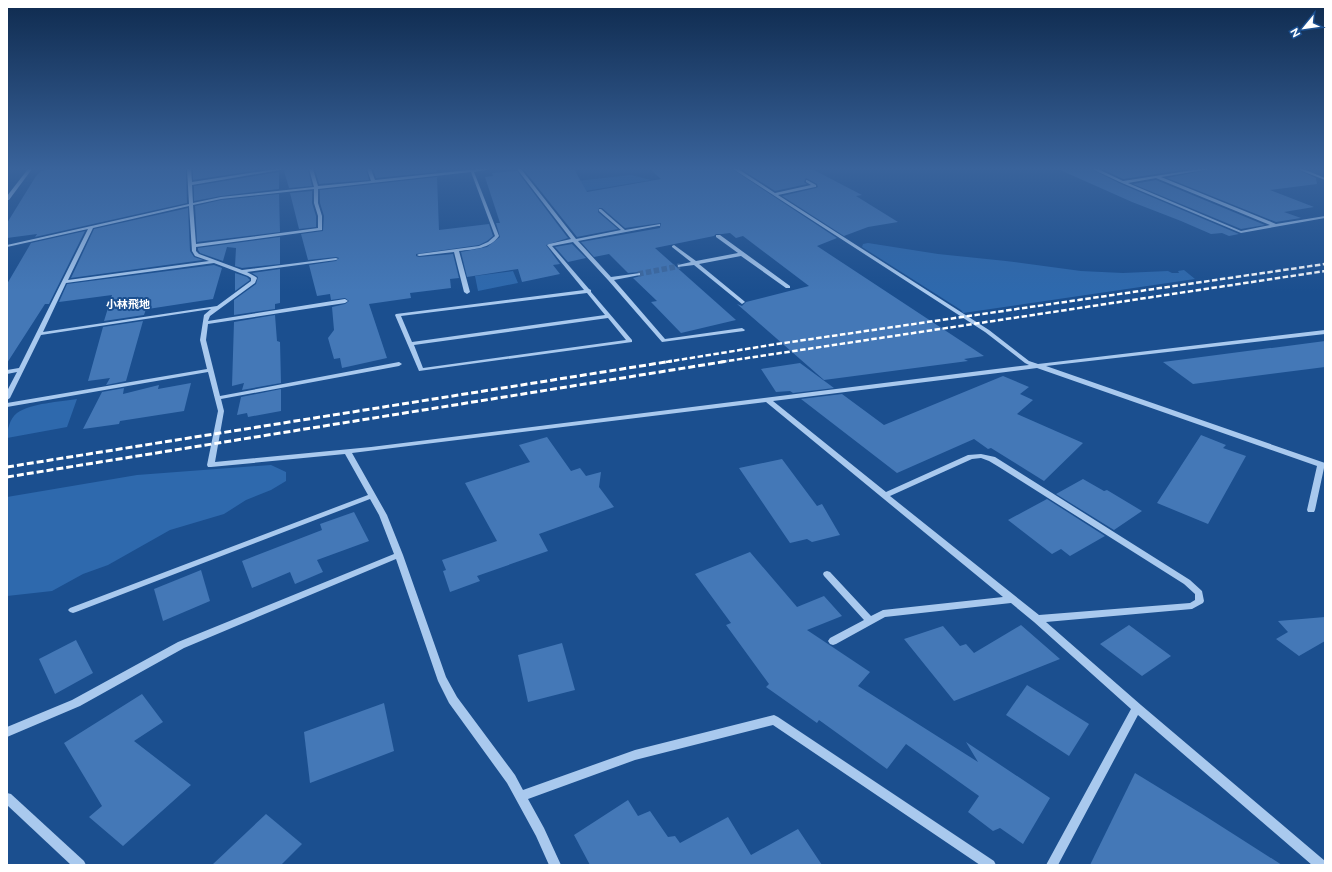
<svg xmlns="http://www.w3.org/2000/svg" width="1332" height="872" font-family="Raleway,'Noto Sans JP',sans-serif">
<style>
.green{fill:#2e69ad}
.building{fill:#4478b7}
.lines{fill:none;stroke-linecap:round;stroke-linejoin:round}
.minor-tunnel{stroke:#3d69a0;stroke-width:5.5;stroke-dasharray:5.5 2.5;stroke-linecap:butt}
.minor{fill:#a9c9ee;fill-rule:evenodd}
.rail-far1{stroke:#fff;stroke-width:2.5;stroke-dasharray:5.5 2.5;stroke-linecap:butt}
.rail{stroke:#fff;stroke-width:3;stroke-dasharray:7 3;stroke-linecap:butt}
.labels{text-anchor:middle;stroke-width:4;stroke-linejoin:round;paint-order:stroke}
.far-quarter-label{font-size:11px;font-weight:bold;fill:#fff;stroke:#1b4f8f}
</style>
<rect width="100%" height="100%" fill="#1b4f8f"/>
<g class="green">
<polygon points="528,169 539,169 549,184 631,175 651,180 550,197"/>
<polygon points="868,243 938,254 1006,261 1081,271 1123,273 1168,271 1172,273 1179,273 1178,271 1184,270 1195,279 963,313 961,310 862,247 863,244"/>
<polygon points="513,271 518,283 478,291 475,276"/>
<path d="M77,399L67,427L7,438C7,430 10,418 17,413C31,403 60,402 77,399Z"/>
<polygon points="271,465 286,472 286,481 271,490 246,500 224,514 170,530 108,565 83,574 52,591 7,596 7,497 137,475"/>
</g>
<g class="building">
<polygon points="52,169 186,169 187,203 35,237 37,234 7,238 7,223 36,176 41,171"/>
<polygon points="193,169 265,169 193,180"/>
<polygon points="287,169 308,169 312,186 289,188 284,171"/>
<polygon points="315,169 366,169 369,180 319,184"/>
<polygon points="373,169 436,169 437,172 376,178"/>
<polygon points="539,169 574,169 587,192 661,179 650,169 732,169 837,238 817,246 984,356 964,359 968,361 824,380 737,304 742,306 746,302 809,286 743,236 736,238 730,233 722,234 716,234 714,236 655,248 736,320 681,333 651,302 657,301 633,278 641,276 641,272 628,273 609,254 594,257 581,242 660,228 661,223 625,228 602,208 599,208 598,212 618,229 577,237 524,170"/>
<polygon points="741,169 812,169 862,195 856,196 898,222 868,227 844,236 782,196 816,188 818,187 817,184 806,178 804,182 807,184 775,191"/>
<polygon points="1058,169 1091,169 1121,184 1239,234 1229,236 1222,233 1211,234 1181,221 1132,202"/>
<polygon points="1102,169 1189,169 1123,179"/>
<polygon points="1212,169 1296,169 1316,178 1317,184 1270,190 1314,207 1284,212 1301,218 1276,222 1167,178"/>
<polygon points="517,171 568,238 546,245 560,264 553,265 560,274 522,282 518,269 467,277 461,252 487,247 500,237 496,223 500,223 485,177 493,176 492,173"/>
<polygon points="279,172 279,189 221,196 194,201 194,186"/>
<polygon points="437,177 439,230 489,224 493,236 487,241 479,245 416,254 416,256 419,257 453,254 459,278 450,279 451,288 410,293 411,298 369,304 387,358 342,368 340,358 334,359 328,338 334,330 332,307 345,304 349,301 345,298 331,300 330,294 317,296 309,265 336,261 339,258 336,257 308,260 301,234 323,231 324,216 320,203 320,190"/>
<polygon points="1156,180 1265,225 1241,229 1133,184"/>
<polygon points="312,191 312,203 316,216 316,227 299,229 290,193"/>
<polygon points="279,194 280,232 197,242 195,206 221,200"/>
<polygon points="188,208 190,251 194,257 203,260 71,278 94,229"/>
<polygon points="85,231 49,304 45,304 7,363 7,284 31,243"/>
<polygon points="280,237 280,264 242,268 235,266 236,248 227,247 223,261 200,253 198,250 198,248"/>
<polygon points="572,244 586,258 568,262 555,247"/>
<polygon points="214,265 222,268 213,299 148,309 146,309 144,315 104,321 112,295 59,302 67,284"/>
<polygon points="280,269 280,303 275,304 275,309 234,315 234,300 256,284 258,277 252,273"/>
<polygon points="235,273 247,277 250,280 235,291"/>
<polygon points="275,315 277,341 280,342 281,383 242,390 244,383 232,386 234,322"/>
<polygon points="143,321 126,381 106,385 110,378 88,381 103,327"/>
<polygon points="1325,341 1325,367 1193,384 1163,362"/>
<polygon points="800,363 834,388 793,393 790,391 776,392 761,369"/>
<polygon points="1003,376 1029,387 1020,394 1033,400 1017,414 1083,443 1044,481 991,448 988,449 974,439 897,473 801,399 842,394 884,425"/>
<polygon points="191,383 184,411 120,421 119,424 83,429 102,392 124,388 123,394 159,385 158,389"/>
<polygon points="281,389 281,411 248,417 247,413 237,415 241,397"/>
<polygon points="1201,435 1226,445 1223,448 1246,456 1208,524 1157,503"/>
<polygon points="547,437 571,471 580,468 586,476 601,472 599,487 614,507 539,534 548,551 477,576 480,581 450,592 443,571 446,570 442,560 497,541 465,483 530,462 519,445"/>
<polygon points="782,459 817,506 822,504 840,535 812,542 807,539 790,543 739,468"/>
<polygon points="1083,479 1104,491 1107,490 1142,511 1114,530 1056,494"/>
<polygon points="1047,499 1105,536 1070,556 1061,549 1052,554 1008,520"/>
<polygon points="354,512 369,541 317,560 323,572 295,584 290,572 252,588 242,561 322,530 320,524"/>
<polygon points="750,552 797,607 824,596 842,616 807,630 870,672 858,686 978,762 966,742 1050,798 1023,844 1000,828 993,831 968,812 979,796 906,744 887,769 819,720 817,723 766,687 769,684 726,625 731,623 695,574"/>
<polygon points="201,570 210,601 163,621 154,589"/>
<polygon points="1325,617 1325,641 1299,656 1276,639 1288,632 1278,621"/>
<polygon points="1021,625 1060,659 954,701 904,639 943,626 960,646 966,644 974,653"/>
<polygon points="1129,625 1171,656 1142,676 1100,644"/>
<polygon points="76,640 93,673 55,694 39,659"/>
<polygon points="562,643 575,690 528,702 518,655"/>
<polygon points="1027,685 1089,724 1069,756 1006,715"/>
<polygon points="142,694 163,722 134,741 191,785 123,846 89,817 102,806 64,743"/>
<polygon points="384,703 394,751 310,783 304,732"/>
<polygon points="1135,773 1202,814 1282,865 1090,865"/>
<polygon points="628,800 638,816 650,811 668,837 675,836 680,843 728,817 751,855 798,829 822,865 590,865 574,835"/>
<polygon points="266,814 302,844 281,865 212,865"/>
</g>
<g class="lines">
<polyline class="minor-tunnel" points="638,274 680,266"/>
<g class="minor">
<polygon points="28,169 32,169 9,200 7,200 7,196"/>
<path d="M187,169H191L192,182L276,169H286L192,185L193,203L221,197L314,187L309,169H313L318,186L371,181L367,169H371L375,180L478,169H492L474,172L499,236C490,249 474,249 459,251L470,292L467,294L464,292L454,252L419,256L417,255L419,254L479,246L488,242L495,236L471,172L318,189V203L322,216V230L196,247V251L199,254L242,270L336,258L338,259L336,260L247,272L256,277L257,278L255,283L210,316L208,321L345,299L348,301L345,303L208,324L206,340L220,396L399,362L402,364L399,366L221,399L224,411L215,462L371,447L1029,365L1025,363L985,332L733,169H738L775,193L811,185L806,182V180H807L816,185V187H815L778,195L989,330L1029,361L1038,364L1325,330V334L1046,366L1325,463V468H1324L1315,510L1314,512H1308L1307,510L1317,466L1037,368L773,401L886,492L968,455L981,454L995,457L1190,580L1202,591L1204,601L1203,603L1192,609L1046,622L1141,705L1325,861V865H1312L1138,715L1058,865H1046L1131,709L1034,622L1011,603L885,617L836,644L833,645L830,644L828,641L830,638L864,620L824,576L823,574L824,572L827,571L830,572L871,616L883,610L1003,597L766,402L352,453L387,515L403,555L446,677L457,697L515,775L523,790L635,750L774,715L778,717L994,861L996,865H980L773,725L635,760L528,799L544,828L561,865H549L536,836L507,783L449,703L438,681L396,559L184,648L80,706L7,737V727L72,700L178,642L394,554L379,515L370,499L76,612L73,613L70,612L68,610L70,608L368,495L345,454L211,467H208L207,465L218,411L208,372L7,407V403L207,369L200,340L204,315L211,309L41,335L10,398L7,400V391L17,372L7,374V370L19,368L88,229L7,247V245L189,204ZM314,189V203L318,216V228L196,244L193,205L221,199ZM189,206L192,251L195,256L209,261L68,280L93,228ZM214,263L248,276L251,278V281L217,306L43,332L66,283ZM981,458L989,461L999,467L1184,584L1195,594V600L1190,603L1039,615L890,496L972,459Z"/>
<path d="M517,169H521L576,239L621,230L599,211V209H601L625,230L660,224V226H658L578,241L611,277L640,273V275L614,280L665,339L742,328L745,330L744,331L662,342L608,280L573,242L552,246L589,289L591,290V292L632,340V342L419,371L395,315L396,314L584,290L547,245L549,244L571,239ZM587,293L605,315L412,342L401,316ZM608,318L626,340L423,368L414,345Z"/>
<path d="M1092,169H1098L1123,181L1200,169H1211L1161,177L1276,224L1325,216V218L1241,233L1122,183ZM1156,178L1270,225L1241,231L1128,183Z"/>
<polygon points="1297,169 1303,169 1325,178 1325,180"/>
<polygon points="716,235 720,235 790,286 790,288 786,288 741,256 699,264 744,301 745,302 742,304 694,265 678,267 678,265 691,262 672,247 672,246 674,245 696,261 738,253 716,237"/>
<polygon points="7,793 11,794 84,861 86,865 71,865 7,805"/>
</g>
<g class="rail-far1">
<polyline points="666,362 777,344 1325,264"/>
<polyline points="721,362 1325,271"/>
</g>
<g class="rail">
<polyline points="7,467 672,361"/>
<polyline points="7,477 728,361"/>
</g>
</g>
<linearGradient id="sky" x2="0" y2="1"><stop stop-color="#0f2b4f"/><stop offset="0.58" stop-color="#39639b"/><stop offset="1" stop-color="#39639b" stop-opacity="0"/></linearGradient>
<rect width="1332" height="291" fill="url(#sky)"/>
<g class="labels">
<g class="far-quarter-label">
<text x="128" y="308">小林飛地</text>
</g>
</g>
<rect width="1332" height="872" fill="none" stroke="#ffffff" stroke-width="16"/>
<g transform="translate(1304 28) rotate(241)" stroke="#1b4f8f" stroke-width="3" paint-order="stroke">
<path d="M0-3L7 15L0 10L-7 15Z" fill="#ffffff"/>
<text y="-6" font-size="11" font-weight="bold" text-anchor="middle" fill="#ffffff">N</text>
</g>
</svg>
